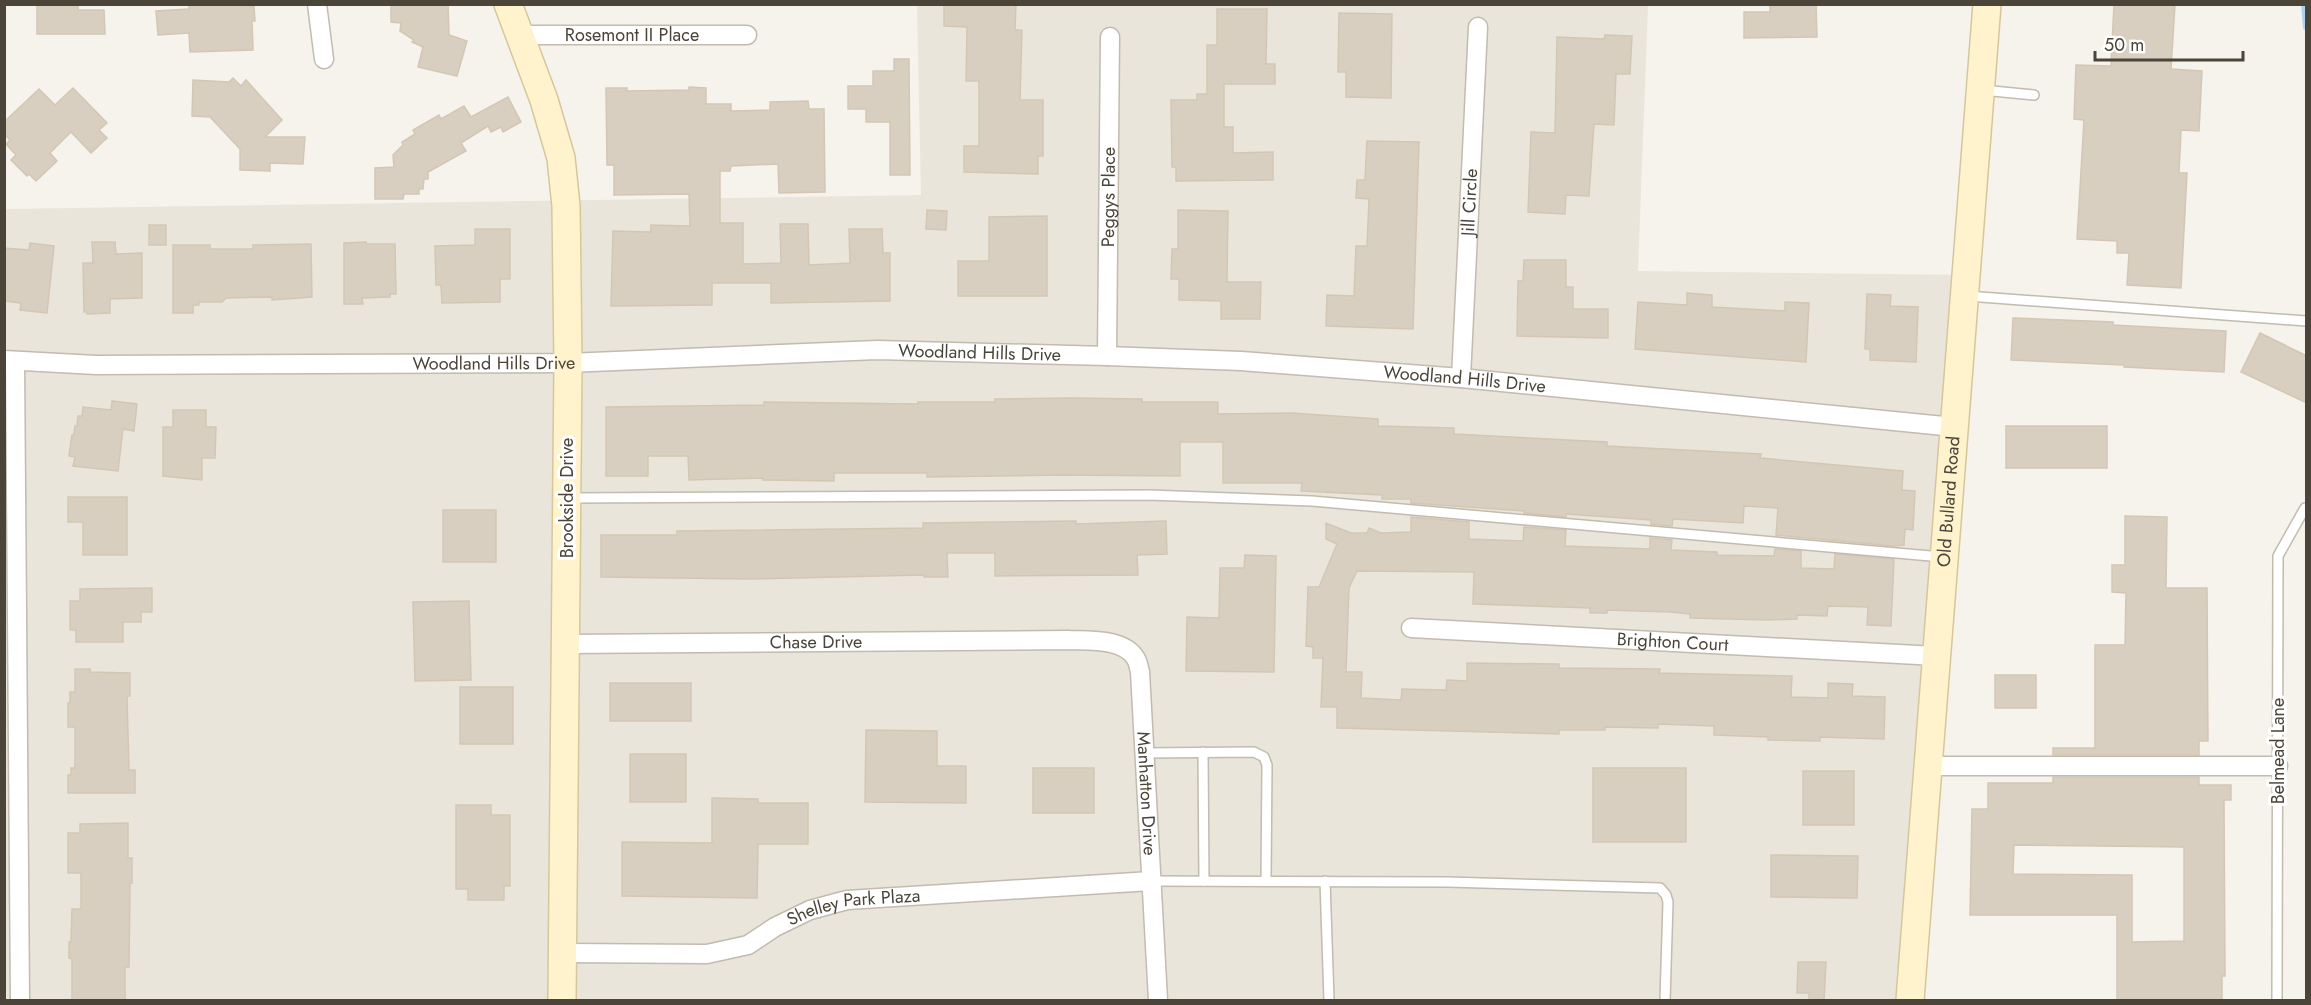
<svg xmlns="http://www.w3.org/2000/svg" width="2311" height="1005" font-family="Jost,sans-serif">
<style>
.residential{fill:#eae5da}
.lines{fill:none;stroke-linecap:round;stroke-linejoin:round}
.stream{stroke:#a9d4f2;stroke-width:6}
.building{fill:#d8cfc1;stroke:#d3c7b4;stroke-width:1.5;fill-rule:evenodd}
.lane-casing{stroke:#c2bbae;stroke-width:12}
.street-casing{stroke:#c2bbae;stroke-width:21}
.secondary-casing{stroke:#d6c79b;stroke-width:30}
.lane{stroke:#fff;stroke-width:9}
.street{stroke:#fff;stroke-width:18}
.secondary{stroke:#fff3cd;stroke-width:27}
.labels{text-anchor:middle;stroke-width:6;stroke-linejoin:round;paint-order:stroke}
.street-label{font-size:18px;fill:#4b4439;stroke:#fff}
</style>
<rect width="100%" height="100%" fill="#f6f3ec"/>
<polygon class="residential" points="917,5 1648,5 1638,271 1966,275 1901,1000 5,1000 4,209 921,195"/>
<g class="lines">
<polyline class="stream" points="2304,4 2306,27"/>
</g>
<g class="building">
<polygon points="37,4 78,4 78,10 104,10 105,34 37,34"/>
<polygon points="189,4 254,6 255,21 252,21 253,50 190,52 189,33 158,35 156,11 189,9"/>
<polygon points="391,4 448,4 449,35 467,41 457,76 418,67 423,47 412,42 414,40 400,31 401,23 391,22"/>
<polygon points="944,4 1016,4 1015,30 1022,30 1020,100 1043,100 1043,156 1038,156 1038,174 964,172 964,146 979,146 979,81 966,81 967,27 944,26"/>
<polygon points="1770,4 1816,4 1817,37 1744,38 1744,12 1770,12"/>
<polygon points="2114,4 2175,4 2171,69 2202,71 2199,131 2181,130 2179,173 2187,173 2181,288 2127,285 2129,253 2117,253 2117,241 2077,239 2084,120 2074,119 2076,65 2111,66"/>
<polygon points="1217,9 1267,9 1266,64 1275,64 1275,84 1224,84 1224,127 1233,127 1233,153 1273,152 1273,180 1176,181 1176,167 1172,167 1171,100 1197,100 1197,94 1207,94 1207,45 1217,45"/>
<polygon points="1339,13 1392,14 1391,98 1346,97 1346,72 1338,72"/>
<polygon points="1605,35 1632,36 1630,74 1616,74 1614,125 1594,124 1589,196 1566,195 1565,214 1528,212 1531,132 1555,133 1557,37 1604,39"/>
<polygon points="894,59 909,59 910,175 890,175 890,122 866,122 866,109 848,109 848,86 873,86 873,71 894,71"/>
<polygon points="233,78 241,86 246,80 282,120 265,137 305,137 303,164 270,163 270,171 240,170 240,149 210,117 192,116 193,80 229,82"/>
<polygon points="689,87 706,88 706,104 731,104 731,111 770,110 770,102 808,101 809,109 824,109 825,192 779,193 778,164 731,166 730,171 720,171 720,223 743,223 743,264 781,263 780,224 808,224 809,265 850,263 849,229 882,229 883,253 890,253 890,301 771,303 771,283 712,283 712,305 611,306 613,231 651,232 651,225 690,226 689,194 614,195 614,165 607,165 606,88 627,88 627,91 689,90"/>
<polygon points="73,88 107,123 99,130 107,138 91,153 71,132 50,153 57,161 36,181 29,174 27,176 11,160 16,155 6,144 10,140 4,134 4,122 39,89 55,105"/>
<polygon points="508,97 521,122 503,132 501,127 491,132 488,126 461,143 466,151 428,172 428,179 424,179 423,189 419,189 419,194 404,194 403,199 375,199 375,168 394,167 393,155 403,145 402,142 415,134 413,130 439,115 441,119 464,106 471,117"/>
<polygon points="1367,141 1419,142 1413,329 1326,326 1327,295 1354,296 1356,246 1367,246 1369,199 1356,198 1357,180 1365,180"/>
<polygon points="927,210 947,211 946,230 926,229"/>
<polygon points="1178,210 1228,211 1227,282 1261,282 1260,319 1221,319 1221,301 1179,300 1179,279 1171,279 1172,249 1178,249"/>
<polygon points="1047,216 1047,296 958,296 958,261 989,261 989,217"/>
<rect x="149" y="225" width="17" height="20"/>
<polygon points="475,229 510,229 510,279 500,279 500,302 442,303 441,285 436,285 435,246 475,245"/>
<polygon points="92,242 115,242 116,254 142,253 142,298 110,299 110,313 87,314 87,312 84,312 83,263 93,263"/>
<polygon points="366,242 366,244 395,244 396,294 390,294 390,297 362,298 363,304 344,304 344,243"/>
<polygon points="30,243 54,246 47,313 20,310 21,303 4,301 4,248 29,250"/>
<polygon points="311,244 312,297 272,300 272,297 226,298 222,302 199,302 199,305 193,305 193,313 173,313 173,245 210,245 210,249 253,249 253,245"/>
<polygon points="1524,260 1566,260 1566,287 1573,287 1573,309 1608,309 1608,338 1517,336 1518,281 1523,281"/>
<polygon points="1687,293 1712,295 1712,307 1785,311 1785,302 1809,303 1806,362 1635,349 1638,302 1687,305"/>
<polygon points="1867,294 1891,295 1890,306 1918,307 1916,362 1870,360 1870,349 1865,349"/>
<polygon points="2013,318 2113,322 2113,325 2226,331 2224,372 2124,367 2124,365 2011,360"/>
<polygon points="2260,333 2307,356 2307,403 2241,372"/>
<polygon points="1071,398 1142,399 1142,402 1218,402 1218,414 1292,413 1378,419 1378,426 1454,428 1454,434 1607,442 1607,446 1761,454 1760,458 1903,471 1902,490 1915,491 1913,530 1905,529 1904,545 1894,546 1776,535 1778,508 1744,506 1743,523 1673,519 1672,526 1651,524 1651,520 1566,514 1566,517 1524,513 1524,511 1411,503 1411,499 1382,499 1382,495 1301,491 1302,483 1223,483 1223,442 1180,442 1180,476 1061,475 927,477 927,473 834,473 834,481 763,480 763,478 689,480 688,456 648,456 648,476 606,476 606,407 764,405 764,402 918,404 918,402 995,402 995,399"/>
<polygon points="112,401 137,404 134,431 123,429 118,471 73,466 75,457 69,456 72,435 74,435 75,426 77,426 78,416 82,416 83,407 111,410"/>
<polygon points="173,410 206,410 206,427 216,427 215,458 202,458 202,480 163,476 163,427 173,427"/>
<rect x="2006" y="426" width="101" height="42"/>
<polygon points="68,497 127,497 127,555 83,555 83,522 68,522"/>
<rect x="443" y="510" width="53" height="52"/>
<polygon points="2125,516 2167,517 2166,588 2207,588 2208,741 2199,741 2199,755 2053,755 2053,748 2095,748 2095,645 2125,645 2126,593 2112,592 2112,565 2125,565"/>
<polygon points="1411,517 1469,522 1469,539 1523,541 1524,527 1566,530 1565,546 1650,549 1650,538 1672,540 1671,550 1717,552 1717,555 1774,556 1775,549 1801,551 1801,568 1834,569 1835,554 1894,559 1891,626 1867,625 1868,607 1828,606 1827,616 1797,615 1797,619 1769,620 1690,618 1690,614 1670,612 1607,610 1607,613 1590,613 1590,608 1473,604 1474,572 1357,571 1349,588 1346,672 1362,672 1361,698 1401,700 1402,689 1446,690 1447,680 1467,681 1467,663 1559,664 1559,668 1660,669 1659,673 1792,676 1791,697 1828,698 1828,683 1853,684 1852,696 1885,697 1884,739 1820,737 1820,741 1768,740 1768,737 1714,735 1714,726 1658,724 1658,728 1605,727 1605,730 1559,730 1559,734 1337,728 1337,707 1321,707 1323,658 1313,658 1313,647 1306,646 1308,587 1319,587 1337,544 1326,539 1326,523 1351,533 1367,533 1369,528 1381,533 1411,532"/>
<polygon points="1076,521 1076,524 1166,521 1167,554 1137,555 1138,575 995,576 995,553 947,553 948,577 924,577 924,575 751,579 601,577 601,535 677,535 677,531 923,528 923,523"/>
<polygon points="1245,555 1276,556 1274,672 1186,671 1187,617 1219,618 1220,568 1244,568"/>
<polygon points="152,588 152,612 141,612 141,622 123,622 123,642 76,642 76,630 70,630 70,601 80,601 80,589"/>
<polygon points="469,601 471,680 415,681 413,602"/>
<polygon points="75,669 90,669 90,672 130,673 130,696 127,696 129,770 135,770 135,793 68,793 68,775 71,775 71,768 75,768 75,727 68,727 68,703 70,703 70,692 75,692"/>
<rect x="1995" y="675" width="41" height="33"/>
<rect x="610" y="683" width="81" height="38"/>
<rect x="460" y="687" width="53" height="57"/>
<polygon points="866,730 937,731 937,766 966,766 966,803 865,802"/>
<rect x="630" y="754" width="56" height="48"/>
<rect x="1033" y="768" width="61" height="45"/>
<rect x="1593" y="768" width="93" height="74"/>
<rect x="1803" y="771" width="51" height="54"/>
<path d="M2053,777H2199V785H2231V800H2224L2225,976H2222V1000H2117V915H1970L1972,809H1988V783H2053ZM2014,845L2184,847V941L2132,942V875L2013,874Z"/>
<polygon points="712,798 758,799 758,803 808,803 808,844 758,844 757,898 622,896 622,842 712,843"/>
<polygon points="456,805 491,805 491,815 510,815 510,886 504,886 504,900 468,900 468,889 456,889"/>
<polygon points="128,823 128,858 132,858 132,883 130,883 129,967 125,967 125,1000 72,1000 72,959 69,958 69,942 71,942 72,909 81,909 81,873 68,873 68,833 80,833 80,824"/>
<polygon points="1771,855 1858,856 1857,898 1771,897"/>
<polygon points="1798,962 1826,962 1824,1000 1809,1000 1809,993 1797,993"/>
</g>
<g class="lines">
<defs>
<g id="lane">
<polyline points="1982,90 2034,95"/>
<polyline points="1967,296 2306,321"/>
<polyline points="569,498 1149,495 1312,501 1942,557"/>
<polyline points="1203,752 1204,881"/>
<polyline points="1144,753 1254,752 1264,757 1267,765 1266,881"/>
<polyline points="1151,881 1447,882 1660,888 1666,895 1668,902 1665,1000"/>
<polyline points="1325,881 1329,1000"/>
<polyline points="2277,1000 2278,556 2305,508"/>
</g>
<g id="street">
<polyline points="317,4 324,59"/>
<path id="s1" d="M520,35H747"/>
<path id="s2" d="M1107,356L1110,37"/>
<path id="s3" d="M4,360L96,365L568,363L877,350L1107,356L1241,361L1461,378L1954,427"/>
<polyline points="15,361 20,1000"/>
<path id="s4" d="M1461,378L1478,27"/>
<path id="s5" d="M1411,628L1936,656"/>
<path id="s6" d="M566,644L1068,640C1089,641 1124,638 1136,659C1138,662 1139,668 1140,672L1158,1000"/>
<polyline points="1928,766 2278,766"/>
<path id="s7" d="M564,953L707,954L748,945L775,927L810,910L847,900L1151,881"/>
</g>
<g id="secondary">
<polyline points="508,4 544,100 561,158 566,206 568,363 562,1000"/>
<path id="s8" d="M1910,1000L1987,4"/>
</g>
</defs>
<use href="#lane" class="lane-casing"/>
<use href="#street" class="street-casing"/>
<use href="#secondary" class="secondary-casing"/>
<use href="#lane" class="lane"/>
<use href="#street" class="street"/>
<use href="#secondary" class="secondary"/>
</g>
<g class="labels">
<g class="street-label">
<text dy="6" stroke="none"><textPath href="#s1" startOffset="112">Rosemont II Place</textPath></text>
<text dy="6" stroke="none"><textPath href="#s2" startOffset="159">Peggys Place</textPath></text>
<text dy="6" stroke="none"><textPath href="#s4" startOffset="176">Jill Circle</textPath></text>
<text dy="6" stroke="none"><textPath href="#s3" startOffset="976">Woodland Hills Drive</textPath></text>
<text dy="6" stroke="none"><textPath href="#s3" startOffset="490">Woodland Hills Drive</textPath></text>
<text dy="6" stroke="none"><textPath href="#s3" startOffset="1462">Woodland Hills Drive</textPath></text>
<text transform="translate(567 498) rotate(-90)" y="6">Brookside Drive</text>
<text dy="6" stroke="none"><textPath href="#s8" startOffset="500">Old Bullard Road</textPath></text>
<text dy="6" stroke="none"><textPath href="#s6" startOffset="250">Chase Drive</textPath></text>
<text dy="6" stroke="none"><textPath href="#s5" startOffset="262">Brighton Court</textPath></text>
<text transform="translate(2278 751) rotate(-90)" y="6">Belmead Lane</text>
<text dy="6" stroke="none"><textPath href="#s6" startOffset="711">Manhatton Drive</textPath></text>
<text dy="6" stroke="none"><textPath href="#s7" startOffset="300">Shelley Park Plaza</textPath></text>
</g>
</g>
<rect width="2311" height="1005" fill="none" stroke="#4b4439" stroke-width="12"/>
<path d="M2095 51v9h148v-9" fill="none" stroke="#4b4439" stroke-width="3"/>
<text x="2104" y="51" font-size="18" fill="#4b4439" stroke="#ffffff" stroke-width="4.5" paint-order="stroke">50 m</text>
</svg>
